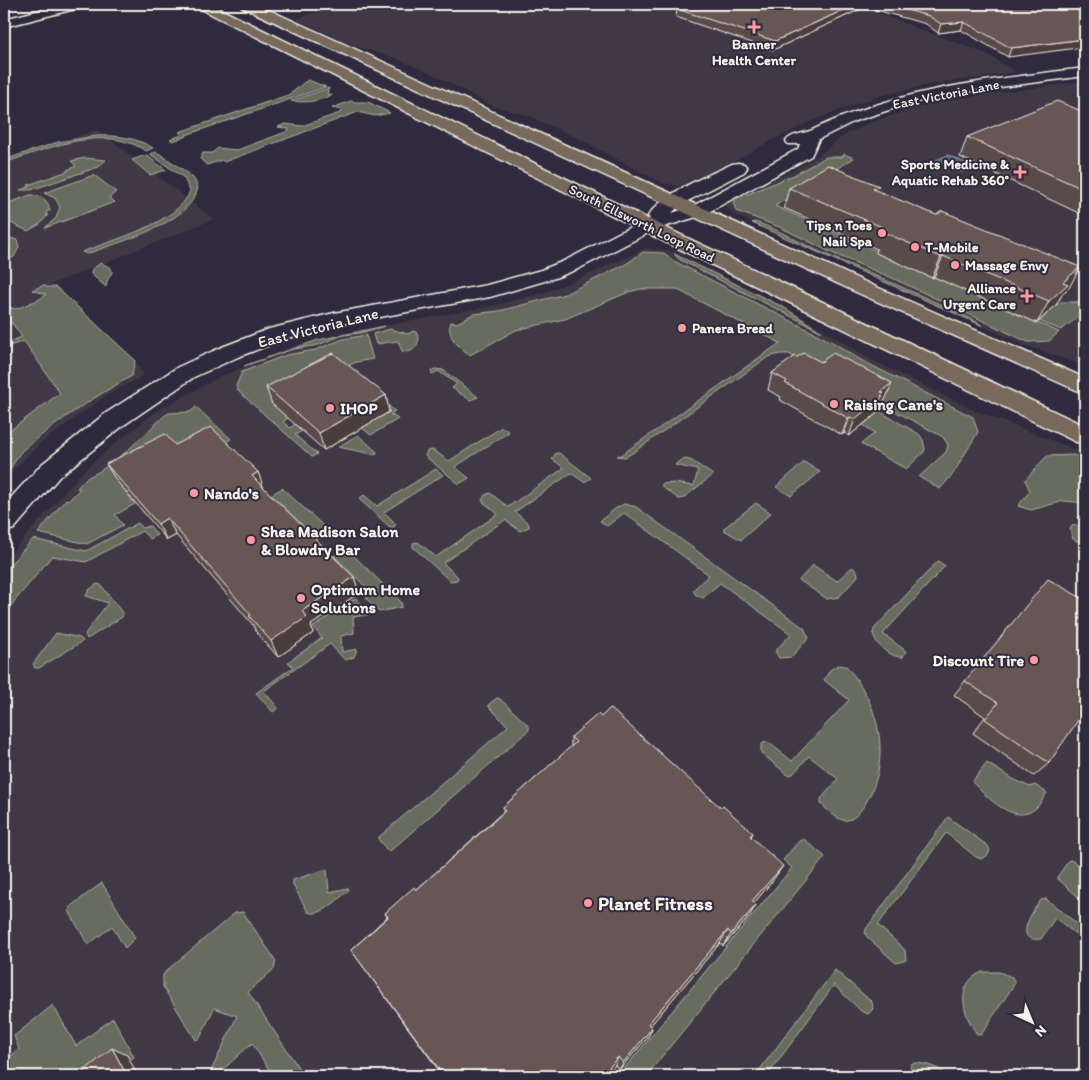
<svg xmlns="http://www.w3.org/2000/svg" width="1089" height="1080" font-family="Itim,sans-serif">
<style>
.built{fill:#403844}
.green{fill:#686c5e;stroke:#aeaea3}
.water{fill:#556780;stroke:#959eaa}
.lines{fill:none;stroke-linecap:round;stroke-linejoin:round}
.secondary-casing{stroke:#f4f1e8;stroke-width:3}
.primary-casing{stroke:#f4f1e8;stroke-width:3}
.secondary{fill:#2f2a3d;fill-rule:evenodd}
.primary{fill:#77695c;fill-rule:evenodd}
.wall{fill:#594b49;stroke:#f4f1e8}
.shaded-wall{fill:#483d3c;stroke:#f4f1e8}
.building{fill:#675755;stroke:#f4f1e8}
.poi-dot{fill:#ff9aa2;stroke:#2f2a3d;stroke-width:2}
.labels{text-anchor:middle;stroke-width:4;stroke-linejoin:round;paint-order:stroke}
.far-poi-label{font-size:14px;font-weight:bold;fill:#f4f1e8;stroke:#2f2a3d;text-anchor:end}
.far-street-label{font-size:14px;fill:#f4f1e8;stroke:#2f2a3d}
.street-label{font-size:16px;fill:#f4f1e8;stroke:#2f2a3d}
.poi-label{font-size:16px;font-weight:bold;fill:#f4f1e8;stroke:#2f2a3d;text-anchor:start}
.near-poi-label{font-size:19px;font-weight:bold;fill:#f4f1e8;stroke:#2f2a3d;text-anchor:start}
</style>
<rect width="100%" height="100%" fill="#2f2a3d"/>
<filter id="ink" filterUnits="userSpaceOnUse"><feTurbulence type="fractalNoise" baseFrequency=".02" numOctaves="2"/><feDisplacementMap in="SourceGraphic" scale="10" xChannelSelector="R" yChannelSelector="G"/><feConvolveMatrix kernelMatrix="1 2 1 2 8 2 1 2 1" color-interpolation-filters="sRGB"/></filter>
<g filter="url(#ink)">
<g class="built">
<polygon points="344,4 845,4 883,15 987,54 1016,72 928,85 880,96 856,104 821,117 774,139 696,183 680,186 663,183 635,169 582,140 527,115 493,106 435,75 395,58 357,47 295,19"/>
<polygon points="1085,81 1085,366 1024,345 735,215 725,206 726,201 736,193 788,173 819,155 844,135 872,122 915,108 953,99"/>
<polygon points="97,130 214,219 45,287 135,360 144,375 106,396 39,444 4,479 4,160"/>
<polygon points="646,248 673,251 786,307 872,360 974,410 1085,453 1085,1076 4,1076 4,561 85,469 114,444 157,411 221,376 299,345 341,334 496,305 545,292 574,281"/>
</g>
<g class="green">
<path d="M308,80L326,87L186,135L187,136L173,141L170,139L182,135L179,132L288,95C296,91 300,84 308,80Z"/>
<path d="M329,88L327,94L332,95C317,102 306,103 291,101Z"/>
<polygon points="351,101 354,102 368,102 390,113 375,116 358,112 224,162 222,160 207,165 200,159 203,153 212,153 218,148 237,150 286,132 289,129 278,127 285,124 302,126 340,113 343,110 332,108"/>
<path d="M96,136C116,135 135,137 153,148L146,151C104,123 47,149 4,163V160L58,142Z"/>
<path d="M157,152L188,173L194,179L198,188C190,224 118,242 87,254L82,252C112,240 179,223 190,191L184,178L150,154Z"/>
<polygon points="844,154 854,158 775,206 1059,332 1049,341 1028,342 890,277 834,254 782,228 736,211 733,202 738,198 794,175 826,157 842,157"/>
<polygon points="146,155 166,170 150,175 132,160"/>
<polygon points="85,158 106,160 98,167 31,190 20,190 29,187 28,185 68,171 67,170 76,166 71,161"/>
<polygon points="94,175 116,192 109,198 115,202 45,228 56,218 60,207 55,198 44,193"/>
<path d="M30,195C41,195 49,200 50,211H47L46,215H48L40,224L28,231L4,220V205Z"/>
<path d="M755,222C780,230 802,244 825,254C874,275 923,296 970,318L983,326L752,223Z"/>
<polygon points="4,236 17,240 19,247 14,257 4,262"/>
<path d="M643,252L664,253L674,261L834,343L859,359L973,417L978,432L953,474L940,489L919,477L946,452L948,445L943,437L789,354H780L768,357L631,454L625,457L617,456L621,455L780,343L676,289H640L629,292L565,319L516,330L470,355C460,348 445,336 451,322L457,323L473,314L499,311L565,294L626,264Z"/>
<polygon points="674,254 783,307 822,332 680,260"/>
<polygon points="101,263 111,268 112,272 107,281 106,287 91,274 92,269"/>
<path d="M44,285L46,287H56L135,360L132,376C95,396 58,421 25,448C16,455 13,469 4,475V435L60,393L24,341L4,348V344L22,337L12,323L4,326V306L16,309L40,299L46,294L32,290Z"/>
<polygon points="1084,297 1085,312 1061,330 1039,321 1060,302 1077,302"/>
<polygon points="385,326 360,333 343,335 318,345 289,350 244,366 318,340"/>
<path d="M390,329L408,334L413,331L416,332L419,339C417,348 411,354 402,351L398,341L376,344L373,334Z"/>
<polygon points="366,335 373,359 356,362 272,403 288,418 283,422 290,428 295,424 302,431 295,435 317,454 312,457 238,391 236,386 242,372 286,355 315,350 343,339"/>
<polygon points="435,369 443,370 478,397 470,400 452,388 457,384 438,371 432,374 431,371"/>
<polygon points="357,381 395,411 390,414 398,419 371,435 362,428 353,383"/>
<polygon points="196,407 231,439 126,491 135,504 115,515 123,525 87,544 38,533 66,499 69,500 80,489 77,488 85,479 100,471 127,451 164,416 169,413 190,412"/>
<polygon points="877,410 919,434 923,440 925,449 924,452 906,469 861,444 875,433 863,425 876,414"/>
<polygon points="502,427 509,432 455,467 469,478 459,484 425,456 427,451 433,450 449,461"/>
<polygon points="358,435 377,452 377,453 373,454 338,447"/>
<polygon points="556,453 559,453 591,478 584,482 571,473 515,512 529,524 529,527 520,531 505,520 443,563 458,577 457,580 450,581 413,547 413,543 418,542 436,557 498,514 482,501 485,495 490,493 508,507 564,468 552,459"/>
<polygon points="1074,455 1085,460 1085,503 1064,501 1031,510 1018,506 1030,491 1025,480 1045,458 1048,456"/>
<polygon points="686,459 692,461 713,475 682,499 679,499 662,487 662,484 674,483 694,486 698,470 675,465 679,461"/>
<polygon points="804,462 820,472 791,496 776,487"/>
<polygon points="436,469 443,475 384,512 396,524 394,527 390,527 359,499 364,495 377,506"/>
<polygon points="282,488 330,532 316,540 271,495"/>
<polygon points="756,503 771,513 741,540 724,530 724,528"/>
<polygon points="624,504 636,507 804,628 809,638 791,657 779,658 775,651 791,634 720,583 703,598 695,594 693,590 709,575 624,513 607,526 600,521 616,508"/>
<polygon points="138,523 143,528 150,526 157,535 150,539 142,531 86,562 52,556 4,614 4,571 33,539 86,551"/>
<polygon points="1073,525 1085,526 1085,545 1073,539 1070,529"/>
<polygon points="346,548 401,602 402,607 379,612 366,598 372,593 334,556"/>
<path d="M938,561L945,566L883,634L906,651L903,657C891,658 870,643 874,629Z"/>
<polygon points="813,565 837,581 852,567 857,571 858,576 839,597 827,599 799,580"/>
<polygon points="97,584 101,585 123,614 122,617 87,639 85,634 108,603 86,596 89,590"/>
<polygon points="356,598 371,614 353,617 354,633 341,636 342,652 357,649 354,657 345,660 330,644 264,691 278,708 273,712 256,693 293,667 288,662 322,638 313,627"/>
<polygon points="56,633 80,638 83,641 39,668 35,668 33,664"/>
<path d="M838,665L846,666C857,678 866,693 872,708C885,742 883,780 861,810C846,830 835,817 821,804V799L838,779L809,756L793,774L788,775L761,753V746L763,743L768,742L792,761L849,700L824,680L830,670Z"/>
<polygon points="497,698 500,699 529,726 529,730 390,851 388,851 378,839 379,837 508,726 489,707 489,704"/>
<path d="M987,763L1013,779L1030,787L1035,785L1047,793C1043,798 1040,805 1035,809C1014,826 986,796 972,782Z"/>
<polygon points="948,817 988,846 990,850 988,855 981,859 976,857 946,833 878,925 905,950 906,960 896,963 868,938 865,934 866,929"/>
<polygon points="804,839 825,857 646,1076 618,1076 792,868 783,860 799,841"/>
<polygon points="1069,860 1073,861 1085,870 1085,903 1058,879 1058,876"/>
<path d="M327,869L329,892L348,888L349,890C339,898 321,918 308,912L293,885V880Z"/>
<polygon points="102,883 135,938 125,948 112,926 88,945 69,911 71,906"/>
<path d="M1046,899L1080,926L1085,919V941L1055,918L1041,939C1011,943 1033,910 1041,900Z"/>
<polygon points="243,912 276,961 274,969 248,992 304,1076 273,1076 252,1043 217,1075 213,1076 211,1071 237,1016 214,1008 200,1038 196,1040 163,987 163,975 166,971 235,913"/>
<polygon points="835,970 872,1002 873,1009 868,1014 861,1011 834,985 767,1076 755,1076"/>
<path d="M982,972H999L1012,977L1015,983L981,1035L977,1034C963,1015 954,984 982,972Z"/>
<polygon points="53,1005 76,1046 113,1018 134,1057 130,1060 127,1055 102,1076 4,1076 4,1062 19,1049 14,1036"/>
<path d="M914,1063C926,1063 940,1068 948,1076L910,1071L911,1064Z"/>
</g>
<polygon class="water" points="948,155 974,167 962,172 936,160"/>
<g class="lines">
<defs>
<g id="secondary">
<polygon points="65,4 85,4 83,7 4,27 4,19"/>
<path d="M1085,68V76L978,90L911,103L855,121L819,139L811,156L703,215L654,230L578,269L555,278L490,297L336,325L285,339L238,357L194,377L124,425L60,476L14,529L4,532V505L42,464L106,413L178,367L222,347L269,329L334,313L487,285L541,270L564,261L640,222L650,219L648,216C664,192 706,177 732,164L738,163L744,164L747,168L744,172L680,205L672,213L691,207L798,149L800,144H788L786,141C791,134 802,134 810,131C899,88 988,80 1085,68Z"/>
</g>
<g id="primary">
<polygon points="195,4 210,4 679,234 1085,426 1085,444 1076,442 665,242 197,7"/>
<polygon points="240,4 256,4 872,285 1085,378 1085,394 858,293 242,7"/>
</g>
</defs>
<use href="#secondary" class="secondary-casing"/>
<use href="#primary" class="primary-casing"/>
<use href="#secondary" class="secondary"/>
<use href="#primary" class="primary"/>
</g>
<g class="wall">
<polygon points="691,4 1085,4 1008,57 961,30 938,33 926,24 865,7 773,50 676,17 677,9"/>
<polygon points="1085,108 1085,216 960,157 967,137 1079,110"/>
<polygon points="789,188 877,191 1069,288 1063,293 1056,305 1037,323 934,277 932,278 876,253 877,249 784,208"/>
<polygon points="797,357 885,400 880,404 876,414 849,436 844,433 842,435 780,400 781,397 768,390 772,373"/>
<polygon points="266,387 386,395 389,412 324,450 272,404"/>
<polygon points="175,445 258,472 263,487 354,577 359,593 311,625 313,633 278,657 256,632 253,625 176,535 167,540 116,480 106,464"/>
<polygon points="1085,600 1049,763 1034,776 973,733 985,717 954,695 965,681"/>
<polygon points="571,737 721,808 753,833 751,837 773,880 754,903 756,905 748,918 723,946 720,943 650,1026 652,1028 648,1037 619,1070 615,1065 605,1076 443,1076 351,950 387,917 385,913 416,890 503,812 503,807 571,747"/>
</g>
<g class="shaded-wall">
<polygon points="857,4 866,4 865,7 773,50 775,41"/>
<polygon points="964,22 961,30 938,33 941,24"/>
<polygon points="1085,39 1085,47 1008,57 1011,48"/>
<polygon points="943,256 934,277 932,278 941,257"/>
<polygon points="1080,267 1069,288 1063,293 1056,305 1037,323 1049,301 1063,282"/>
<polygon points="892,383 885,400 880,404 876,414 849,436 855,419 881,392"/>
<polygon points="386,395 389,412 324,450 319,433"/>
<polygon points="850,417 844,433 842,435 848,418"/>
<polygon points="258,472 264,489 252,476"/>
<polygon points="167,518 176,535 167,540 158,524"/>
<polygon points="354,577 359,593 311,625 313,633 278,657 271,641 302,611"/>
<polygon points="783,866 773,880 744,915 752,901"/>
<polygon points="756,905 748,918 723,946 731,934"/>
<polygon points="728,930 720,943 644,1033 648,1024"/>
<polygon points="652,1028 648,1037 619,1070 623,1063"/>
<polygon points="112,1048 127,1055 138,1076 127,1076"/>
<polygon points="618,1057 615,1065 605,1076 602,1076"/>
</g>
<g class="building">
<polygon points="691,4 857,4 775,41 677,9"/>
<polygon points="884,4 1085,4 1085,39 1011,48 964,22 941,24 929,16"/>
<polygon points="1057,101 1079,110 1085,108 1085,190 967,137"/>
<polygon points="828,165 879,186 873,189 936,215 942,211 1080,267 1063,282 1068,284 1049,301 943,256 941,257 883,232 887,229 789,188"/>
<polygon points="333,353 386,395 319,433 266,387"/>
<polygon points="804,353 821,362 833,353 892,383 881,392 884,393 881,396 883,397 855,419 850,417 848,418 785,383 787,381 772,373 795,356 797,357"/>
<polygon points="211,427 258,472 252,476 354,577 302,611 307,617 271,641 249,616 251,615 167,518 158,524 106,464 165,434 175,445"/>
<polygon points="1048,579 1085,600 1085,710 1049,763 985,719 998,703 965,681"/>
<polygon points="610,708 721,808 723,806 753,833 750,836 783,866 752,901 756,905 731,934 728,930 648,1024 652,1028 623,1063 618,1057 602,1076 444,1076 351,950 388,917 385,913 414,887 416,890 505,811 503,807 576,742 571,737 598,714 601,717"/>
<polygon points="112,1048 127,1076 78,1076"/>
</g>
</g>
<g class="poi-dot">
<path d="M751.5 19.5h5v5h5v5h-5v5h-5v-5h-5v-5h5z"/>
<path d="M1017.5 164.5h5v5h5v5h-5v5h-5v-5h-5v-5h5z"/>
<circle cx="882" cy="233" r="5"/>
<circle cx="915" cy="247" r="5"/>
<circle cx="955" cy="265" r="5"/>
<path d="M1024.5 288.5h5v5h5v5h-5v5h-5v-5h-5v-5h5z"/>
<circle cx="682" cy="328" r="5"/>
<circle cx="834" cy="404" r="5"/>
<circle cx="330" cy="408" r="5"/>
<circle cx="194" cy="493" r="5"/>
<circle cx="251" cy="540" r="5"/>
<circle cx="301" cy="598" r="5"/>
<circle cx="1034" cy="660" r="5"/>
<circle cx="588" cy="903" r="5"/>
</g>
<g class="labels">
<g class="far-poi-label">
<text x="754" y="49" text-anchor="middle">Banner<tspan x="754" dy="16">Health Center</tspan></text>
<text x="1009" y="169">Sports Medicine &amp;<tspan x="1009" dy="16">Aquatic Rehab 360°</tspan></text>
<text x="872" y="230">Tips n Toes<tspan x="872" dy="16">Nail Spa</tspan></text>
<text x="925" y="252" text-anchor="start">T-Mobile</text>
<text x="965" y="270" text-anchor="start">Massage Envy</text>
<text x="1016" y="293">Alliance<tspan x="1016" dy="16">Urgent Care</tspan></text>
<text x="692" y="333" text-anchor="start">Panera Bread</text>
</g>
<g class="far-street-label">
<text transform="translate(946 94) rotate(-11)" y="5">East Victoria Lane</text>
<text transform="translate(642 223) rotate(26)" y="5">South Ellsworth Loop Road</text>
</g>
<g class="street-label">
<text transform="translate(318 327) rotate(-14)" y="6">East Victoria Lane</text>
</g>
<g class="poi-label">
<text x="844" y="410">Raising Cane's</text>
<text x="340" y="414">IHOP</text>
<text x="204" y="499">Nando's</text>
<text x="261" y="537">Shea Madison Salon<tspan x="261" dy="18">&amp; Blowdry Bar</tspan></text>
<text x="311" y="595">Optimum Home<tspan x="311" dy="18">Solutions</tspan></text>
<text x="1024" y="666" text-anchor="end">Discount Tire</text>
</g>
<g class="near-poi-label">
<text x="598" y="910">Planet Fitness</text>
</g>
</g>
<rect width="1089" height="1080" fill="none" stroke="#2f2a3d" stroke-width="20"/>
<rect x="10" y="10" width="1069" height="1060" fill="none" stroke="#f4f1e8" stroke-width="2" filter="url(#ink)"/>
<g transform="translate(1032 1022) rotate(136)" stroke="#2f2a3d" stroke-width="4" paint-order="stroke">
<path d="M0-4L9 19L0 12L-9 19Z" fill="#f4f1e8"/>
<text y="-8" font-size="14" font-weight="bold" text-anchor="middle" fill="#f4f1e8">N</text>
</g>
</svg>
